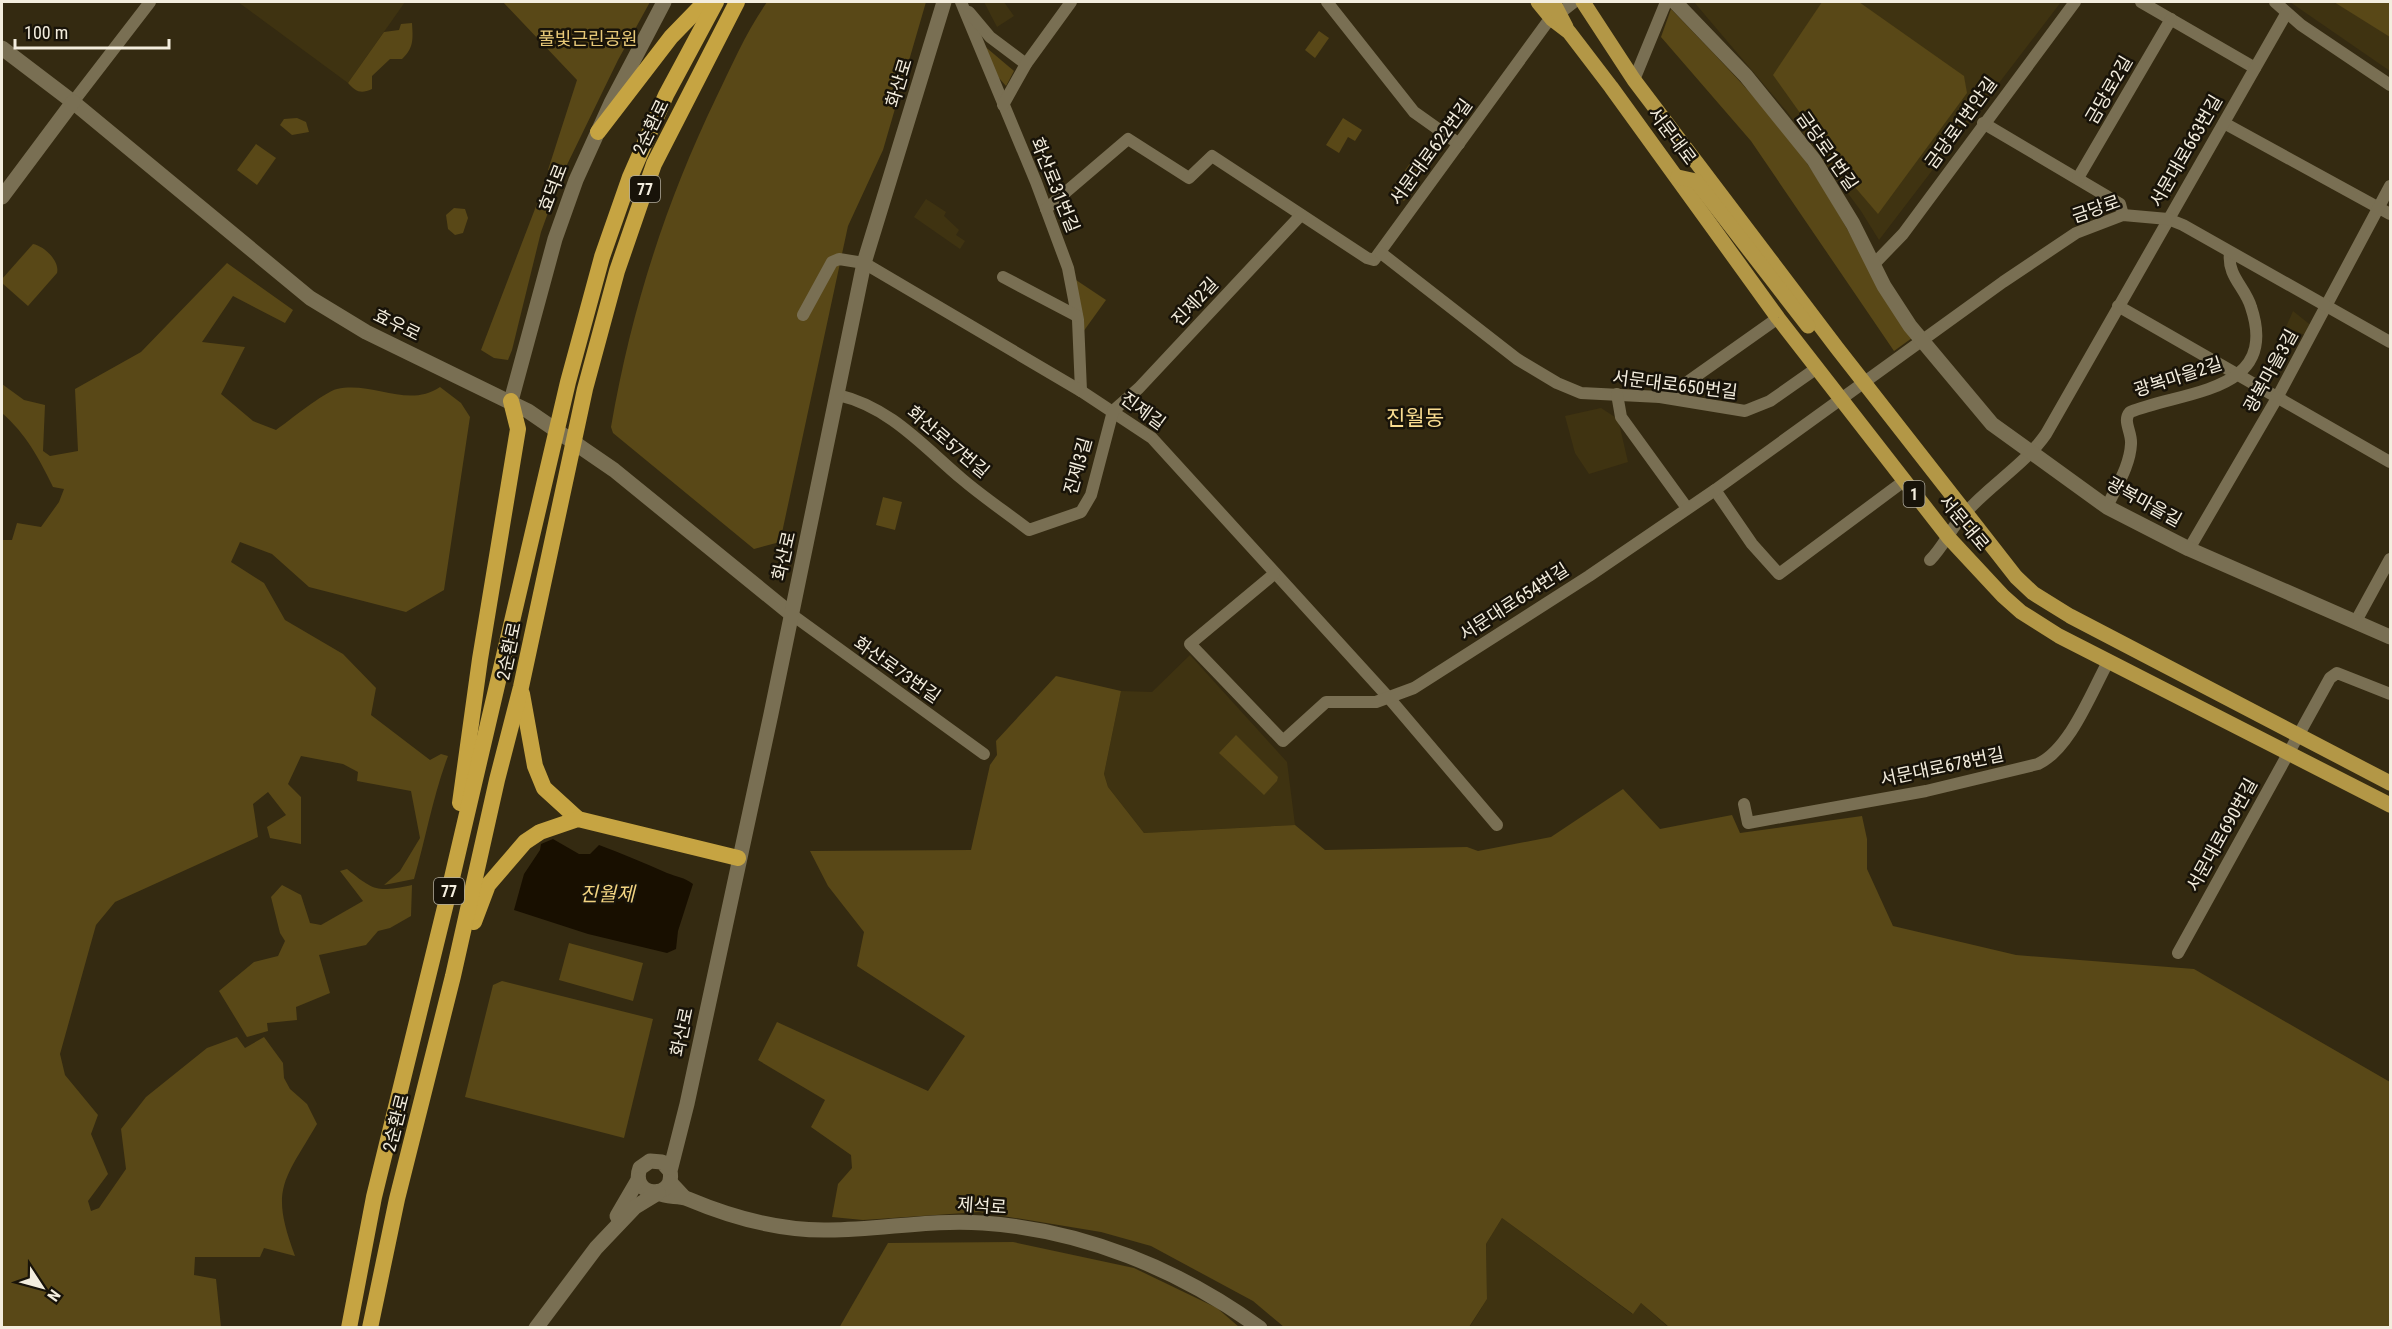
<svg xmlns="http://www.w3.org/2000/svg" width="2392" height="1329" font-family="'Roboto Condensed','Noto Sans KR',sans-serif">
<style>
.built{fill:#3f3311}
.green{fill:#594817}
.water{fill:#180f00}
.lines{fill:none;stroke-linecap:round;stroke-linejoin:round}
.minor{stroke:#796f53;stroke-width:12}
.tertiary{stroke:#796f53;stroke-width:15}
.secondary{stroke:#796f53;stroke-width:15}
.primary{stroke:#b39746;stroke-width:15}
.trunk{stroke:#c6a442;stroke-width:16}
.labels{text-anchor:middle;stroke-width:5;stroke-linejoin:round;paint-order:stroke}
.shield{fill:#181309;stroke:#b1ac9e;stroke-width:1.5}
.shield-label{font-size:16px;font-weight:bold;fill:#f3edde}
.park-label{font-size:18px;fill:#e8c978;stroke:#181309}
.street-label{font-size:18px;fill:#f3edde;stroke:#181309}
.water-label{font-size:20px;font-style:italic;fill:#f1d381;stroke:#181309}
.quarter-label{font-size:21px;fill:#fadd91;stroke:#181309}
</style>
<rect width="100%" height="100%" fill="#342a11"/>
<g class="built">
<polygon points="238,2 405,2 348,83"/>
<polygon points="984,2 1004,2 1014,16 997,27"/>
<polygon points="1694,2 2061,2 1879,240 1861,211 1788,113"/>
<polygon points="2290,2 2390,2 2390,71"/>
<polygon points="926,199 946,212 944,216 959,230 956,235 965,241 960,249 914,217"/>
<polygon points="2293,311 2313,327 2307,336 2286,327"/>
<polygon points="1601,408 1618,419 1628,462 1589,474 1575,453 1565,416"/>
<polygon points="1190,655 1287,762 1295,825 1144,833 1108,787 1104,774 1121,691 1152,692"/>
<polygon points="1502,1218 1632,1314 1641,1303 1669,1328 1469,1328 1487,1299 1486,1244"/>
</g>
<g class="green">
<polygon points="503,2 650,2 618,60 562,175 548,170 577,80"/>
<path d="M767,2H926L883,150L848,226L780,542L754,549L613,433L611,427C631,311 665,204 716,98C732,65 746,32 767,2Z"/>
<polygon points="1822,2 1859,2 1964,76 1967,93 1878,214 1842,172 1773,75"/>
<polygon points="2334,2 2390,2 2390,37"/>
<path d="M1671,9C1717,57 1765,105 1804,159C1844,216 1872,281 1912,338L1894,351L1751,141L1661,37Z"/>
<path d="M412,23C413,39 414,48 402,59H390L372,76V89C361,94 356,92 348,83L384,32L399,30L401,24Z"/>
<polygon points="1319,31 1329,38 1315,58 1305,50"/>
<polygon points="982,44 1014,71 1006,86 999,78"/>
<polygon points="297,118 306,122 309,132 292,135 280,125 284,119"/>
<polygon points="1343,118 1362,130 1355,141 1348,137 1339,153 1326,145"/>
<polygon points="256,144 276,158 257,185 237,170"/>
<polygon points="1413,159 1426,168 1404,201 1390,192"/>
<polygon points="538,201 549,210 541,232 512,350 508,360 494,358 481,350"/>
<polygon points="454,208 465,209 468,218 463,233 455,235 448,229 446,215"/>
<path d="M33,244C44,246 60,261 57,273L28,306L2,283V279Z"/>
<path d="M227,263L293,310L285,323L233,296L202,342L245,347L221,394L253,421L276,430C289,421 324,392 337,389C373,381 408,409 440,387L461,403L470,417L444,590L406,612L309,587L272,554L240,542L231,562L264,583L285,620L343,654L376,688L371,715L430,760L441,754L448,756C433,796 426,837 414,879L384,885L400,871L420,838L411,791L357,781L358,772L343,764L301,756L288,784L301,797V844L270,838L267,827L286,815L268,792L253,804L258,837L115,902L96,925L60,1054L65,1075L98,1115L91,1134L108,1174L88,1201L91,1211L99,1208L126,1169L121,1129L146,1097L207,1048L237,1037L245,1048L264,1037L283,1063L284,1078L290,1089L307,1104L317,1124C283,1182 270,1189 295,1256L264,1248L260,1257H195L194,1275L216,1279L221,1327H2V540H12L17,523L41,527L59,502L64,489L53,487C39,458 26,434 2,413V384L24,400L45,405L43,451L50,456L78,451L75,389L141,352Z"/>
<polygon points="1073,278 1106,300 1083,332"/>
<polygon points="883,497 902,502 895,530 876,525"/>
<polygon points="1056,676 1121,691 1104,774 1108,787 1144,833 1295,825 1325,850 1467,847 1478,851 1551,837 1623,789 1660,829 1732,815 1740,833 1862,816 1867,839 1867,869 1893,926 2016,955 2194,969 2390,1082 2390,1327 1669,1327 1641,1303 1633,1314 1502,1218 1486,1244 1487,1299 1469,1327 1284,1327 1253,1301 1151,1246 1101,1232 979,1212 863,1220 832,1217 838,1184 852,1168 851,1155 811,1127 825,1100 758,1060 777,1022 928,1091 965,1036 857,966 864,932 828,886 810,851 971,850 990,765 997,755 996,741"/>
<polygon points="1236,735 1278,777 1277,781 1264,795 1219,753"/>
<path d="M347,869C375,892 378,892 412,885L411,916L390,928L378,931L366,945L319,955L330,993L296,1007L297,1020L267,1023L268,1031L247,1037L219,991L254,962L278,956L285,941L280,933L271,897L282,885L301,895L310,923L321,925L363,901L340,871Z"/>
<polygon points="569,943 643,963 633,1001 559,980"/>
<polygon points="502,981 653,1019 624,1138 465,1097 493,985"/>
<polygon points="1013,1242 1134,1268 1217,1308 1239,1327 839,1328 888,1243"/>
</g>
<path class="water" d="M553,839L579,854H590L599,845C623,854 645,863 667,873C677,877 684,877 693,884L678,931L676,949L667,953L588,934L514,910L524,874L540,850L541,844Z"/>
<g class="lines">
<g class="minor">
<polyline points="961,2 1036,182 1068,268 1078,320 1081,391"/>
<polyline points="1327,2 1414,112 1459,144"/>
<polyline points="2141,2 2255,68"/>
<polyline points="2275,2 2301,25 2390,85"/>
<polyline points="969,12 990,37 1026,64"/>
<polyline points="1634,80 1666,2"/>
<polyline points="73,102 150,2"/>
<polyline points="1003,105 1026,64 1071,2"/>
<polyline points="1983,123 2120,204 2123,215"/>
<polyline points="2224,123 2390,214"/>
<polyline points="2078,178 2171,19"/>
<polyline points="1046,209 1128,139 1189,178 1212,156 1367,258 1374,260 1546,24 1574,2"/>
<polyline points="1381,253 1517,359 1557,383 1581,393 1660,397 1745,411 1770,401 1817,368"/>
<polyline points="1874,264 1903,234 2075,2"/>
<polyline points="1003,277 1077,316"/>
<polyline points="2118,306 2390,462"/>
<polyline points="803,315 832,262 839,259 864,263 1081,391 1152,438 1389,698 1497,825"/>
<polyline points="1617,394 1621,417 1687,508"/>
<path d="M838,395C890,407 923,446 962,479C983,497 1007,513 1029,530L1081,512L1091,495L1113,411L1139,388L1301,215"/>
<polyline points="1660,397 1672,393 1778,318"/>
<polyline points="1715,490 1752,544 1779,574 1904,481"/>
<path d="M2107,507C2116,487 2130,466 2131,444C2132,432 2122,421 2130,412C2185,390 2280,393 2251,307C2245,287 2227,276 2230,253"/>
<polyline points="2189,549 2277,398 2390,186"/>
<path d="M1930,560C1943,547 1949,532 1960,519C1985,488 2023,467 2046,434L2286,14"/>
<polyline points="1274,574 1190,644 1283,741 1326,702 1376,702 1414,688 1589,576 1715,490 2003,282 2076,233 2123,215 2168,219 2183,225 2390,342"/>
<polyline points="791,614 984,754"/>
<polyline points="2356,621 2390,559"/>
<path d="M1744,804L1748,823L1926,791L2038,764C2070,749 2091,693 2108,662"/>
<polyline points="2178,953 2330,678 2337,673 2390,694"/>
</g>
<g class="tertiary">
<polyline points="1675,2 1746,76 1814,160 1853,224 1884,286 1910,326 1992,424 2107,507 2189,549 2390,637"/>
<polyline points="511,401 555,239 576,180 611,103 664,2"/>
<path d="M658,1193C667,1198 678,1195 688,1199C733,1218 780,1231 829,1230C880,1230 932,1219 983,1223C1083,1230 1179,1269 1260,1328"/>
</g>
<g class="secondary">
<polyline points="2,48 73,102 310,298 366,332 528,411 614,470 791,614"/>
<polyline points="2,197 73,102"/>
<path d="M670,1171L662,1162L650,1161L640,1168C629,1197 676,1201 670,1171L687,1104L771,714L864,263L944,2"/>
<polyline points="670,1182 684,1197"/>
<polyline points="617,1216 638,1180"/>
<polyline points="536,1328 596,1248 635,1207 658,1193"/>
</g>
<g class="primary">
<polyline points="1538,2 1552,19 1569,32 1611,87 1778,318 1949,538 2003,596 2021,612 2059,636 2390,805"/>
<polyline points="1553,2 1566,27"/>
<polyline points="1583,2 1634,80 1837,348 2016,577 2033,593 2070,616 2390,783"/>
<polyline points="1678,177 1696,181 1808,326"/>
</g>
<g class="trunk">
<polyline points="598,132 671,37 705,2"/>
<polyline points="522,694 535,766 544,788 578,819"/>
<polyline points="460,803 480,659 518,429 511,401"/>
<polyline points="474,922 488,885 525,842 540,832 578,819 738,858"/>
<polyline points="349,1328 374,1197 448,895 568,382 602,257 630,177 666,95 716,2"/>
<polyline points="370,1328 397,1199 453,976 497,780 521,687 585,389 617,271 654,164 737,2"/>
</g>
</g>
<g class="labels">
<g class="shield">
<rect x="630" y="176" width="30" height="26" rx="4.5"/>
<rect x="1903.5" y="481" width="21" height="26" rx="4.5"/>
<rect x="434" y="878" width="30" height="26" rx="4.5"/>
</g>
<g class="shield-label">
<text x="645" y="195">77</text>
<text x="1914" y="500">1</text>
<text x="449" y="897">77</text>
</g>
<g class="park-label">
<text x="588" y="45">풀빛근린공원</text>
</g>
<g class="street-label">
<text transform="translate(899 83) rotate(-73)" y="6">화산로</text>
<text transform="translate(2109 90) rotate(-60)" y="6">금당로2길</text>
<text transform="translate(1961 123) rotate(-54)" y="6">금당로1번안길</text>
<text transform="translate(651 127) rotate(-64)" y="6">2순환로</text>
<text transform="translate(1672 136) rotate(53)" y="6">서문대로</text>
<text transform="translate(1827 151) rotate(55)" y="6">금당로1번길</text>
<text transform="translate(2186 151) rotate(-60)" y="6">서문대로663번길</text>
<text transform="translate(1431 152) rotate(-54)" y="6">서문대로622번길</text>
<text transform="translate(1055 185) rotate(68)" y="6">화산로31번길</text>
<text transform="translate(553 188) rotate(-69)" y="6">효덕로</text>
<text transform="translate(2096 209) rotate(-19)" y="6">금당로</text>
<text transform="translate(1195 302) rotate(-47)" y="6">진제2길</text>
<text transform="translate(397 325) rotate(26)" y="6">효우로</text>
<text transform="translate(2271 371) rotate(-61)" y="6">광복마을3길</text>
<text transform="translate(2178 377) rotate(-18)" y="6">광복마을2길</text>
<text transform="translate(1675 385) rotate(7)" y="6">서문대로650번길</text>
<text transform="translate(1143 411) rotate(36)" y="6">진제길</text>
<text transform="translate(948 442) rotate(40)" y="6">화산로57번길</text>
<text transform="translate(1078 466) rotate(-74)" y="6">진제3길</text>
<text transform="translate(2144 502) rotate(29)" y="6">광복마을길</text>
<text transform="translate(1964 523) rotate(50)" y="6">서문대로</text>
<text transform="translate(784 556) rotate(-77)" y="6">화산로</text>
<text transform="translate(1514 602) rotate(-33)" y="6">서문대로654번길</text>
<text transform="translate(509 651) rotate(-78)" y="6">2순환로</text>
<text transform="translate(897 670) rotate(35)" y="6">화산로73번길</text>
<text transform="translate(1942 767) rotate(-12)" y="6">서문대로678번길</text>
<text transform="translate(2222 835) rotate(-61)" y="6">서문대로690번길</text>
<text transform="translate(682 1032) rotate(-78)" y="6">화산로</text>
<text transform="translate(396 1123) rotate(-76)" y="6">2순환로</text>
<text transform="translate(982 1206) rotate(4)" y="6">제석로</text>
</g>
<g class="water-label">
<text x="607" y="901">진월제</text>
</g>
<g class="quarter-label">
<text x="1415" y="425">진월동</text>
</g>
</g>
<rect width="2392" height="1329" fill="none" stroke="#f3edde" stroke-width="6"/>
<g transform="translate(42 1287) rotate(126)" stroke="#181309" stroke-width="4.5" paint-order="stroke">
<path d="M0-4.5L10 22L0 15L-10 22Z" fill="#f3edde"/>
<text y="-9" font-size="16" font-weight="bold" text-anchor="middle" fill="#f3edde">N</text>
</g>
<path d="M15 39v9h154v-9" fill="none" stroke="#f3edde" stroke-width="3"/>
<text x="24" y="39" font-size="18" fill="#f3edde" stroke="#181309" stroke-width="4.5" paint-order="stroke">100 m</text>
</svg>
